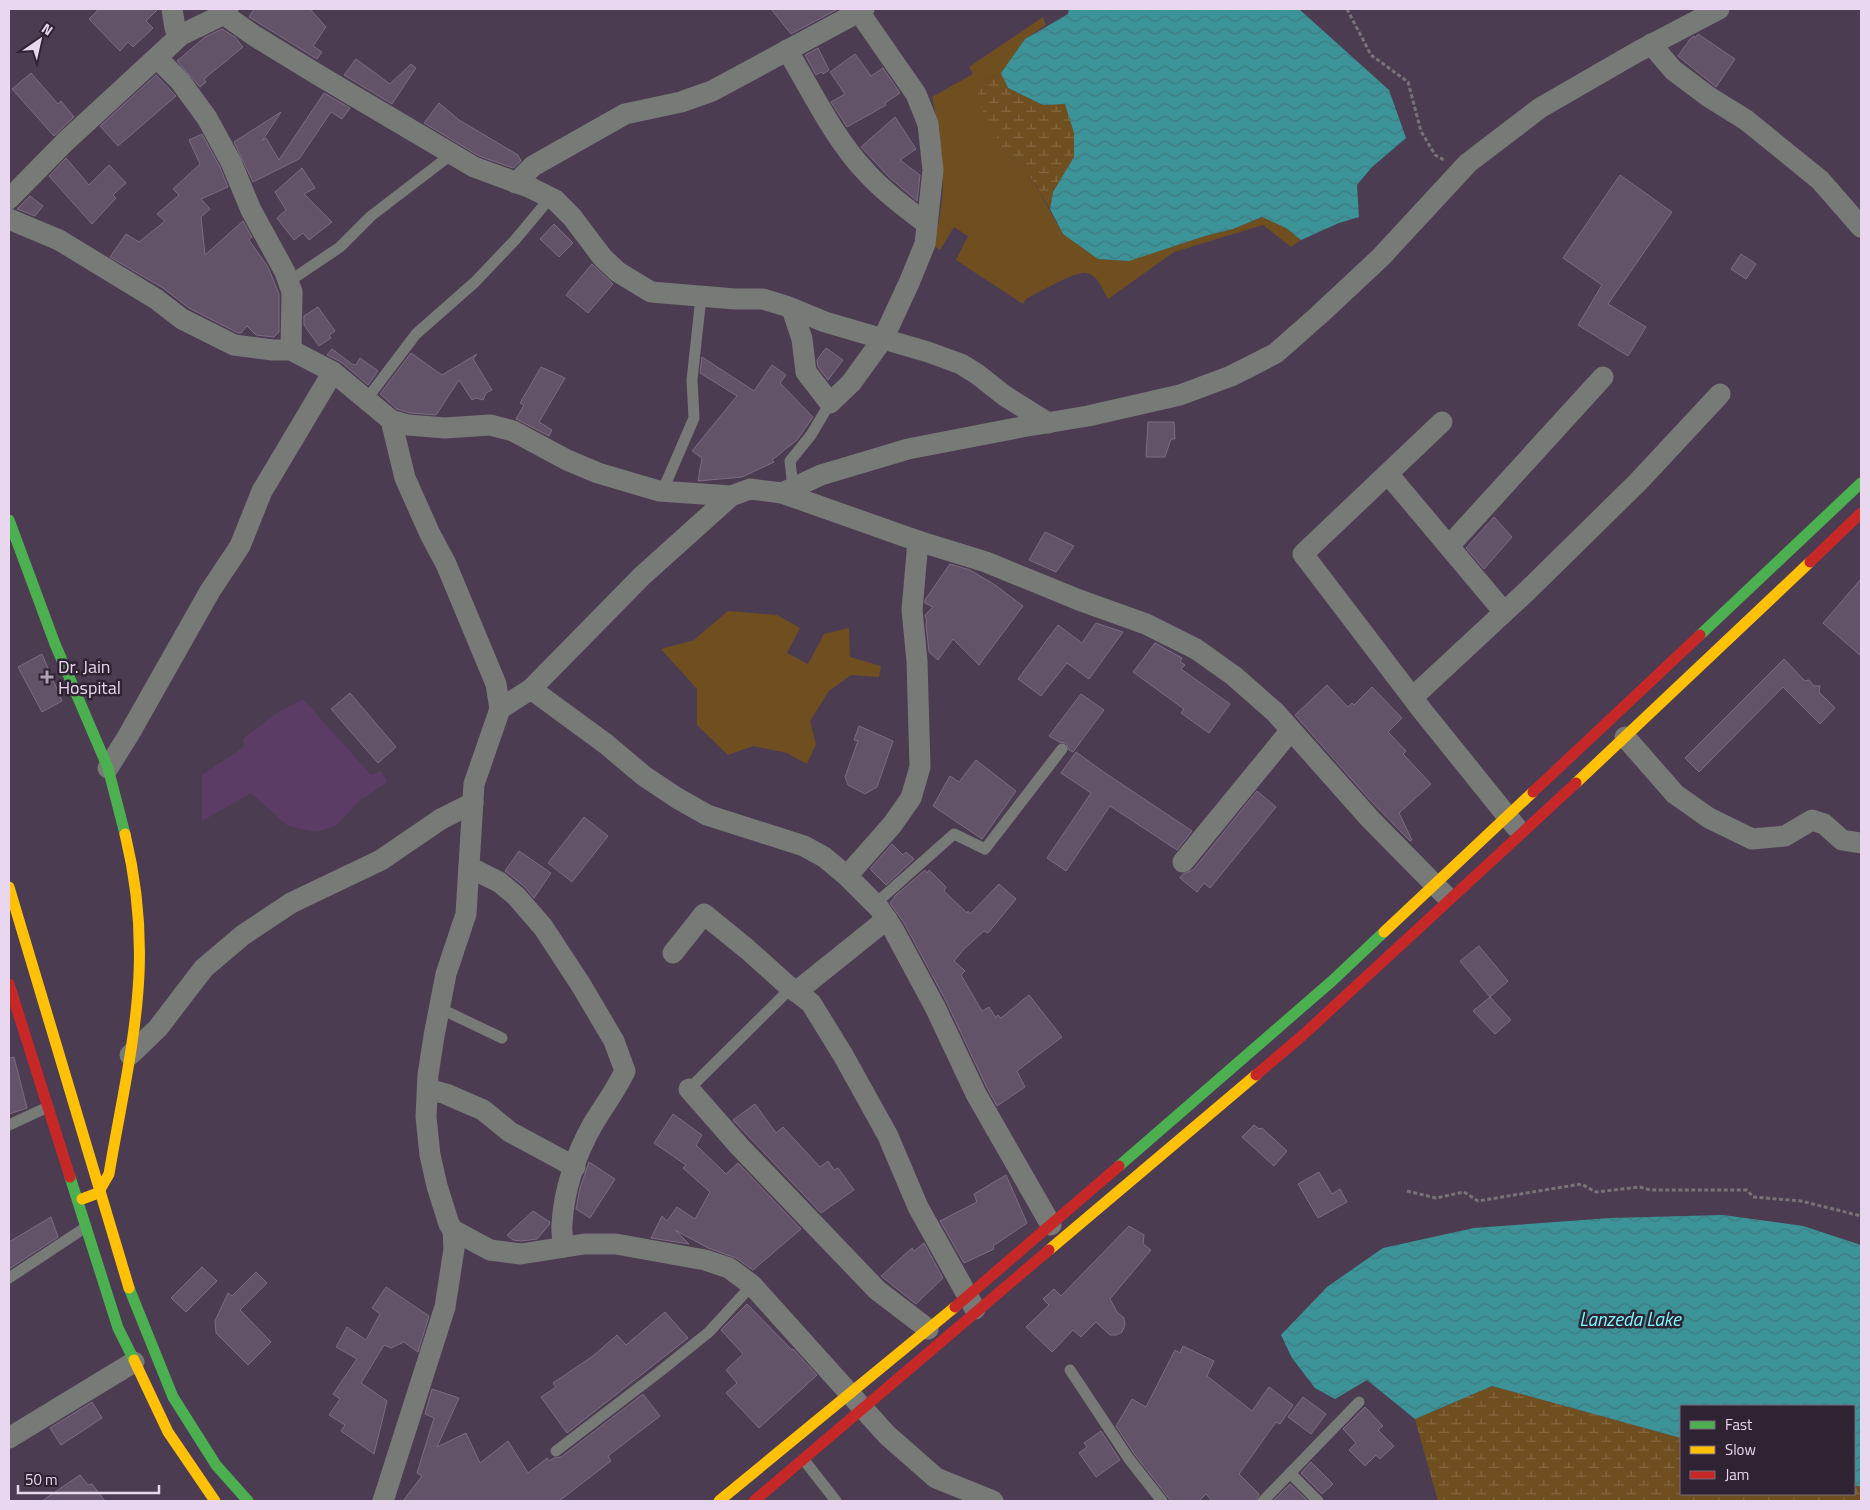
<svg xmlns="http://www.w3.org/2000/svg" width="1870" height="1510" font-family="'Titillium Web',sans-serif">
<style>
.built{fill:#5b3c65}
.grass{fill:#6f4f20}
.wetland{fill:url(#wetland-marsh)}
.water{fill:url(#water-waves)}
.building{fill:#635369;stroke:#7b6e81}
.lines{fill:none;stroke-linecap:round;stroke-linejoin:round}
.path{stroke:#767477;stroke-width:3;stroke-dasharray:4 2.5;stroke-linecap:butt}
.lane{stroke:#787a77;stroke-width:11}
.street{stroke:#787a77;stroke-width:21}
.fast{stroke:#4caf50;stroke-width:11}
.slow{stroke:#ffc107;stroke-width:11}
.jam{stroke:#c62828;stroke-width:11}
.poi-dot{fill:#b1a1b7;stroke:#2f2233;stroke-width:2}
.labels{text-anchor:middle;stroke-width:5;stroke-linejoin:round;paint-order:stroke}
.poi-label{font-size:18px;fill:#e8d7ee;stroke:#2f2233;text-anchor:start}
.water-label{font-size:19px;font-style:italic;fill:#79fafc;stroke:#2f2233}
</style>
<defs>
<pattern id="wetland-marsh" width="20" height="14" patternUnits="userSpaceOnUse" patternTransform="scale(1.25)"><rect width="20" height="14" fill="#6f4f20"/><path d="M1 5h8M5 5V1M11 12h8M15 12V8" fill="none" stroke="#846841"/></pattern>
<pattern id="water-waves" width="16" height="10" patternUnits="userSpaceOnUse" patternTransform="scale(1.25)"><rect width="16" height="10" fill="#3c9498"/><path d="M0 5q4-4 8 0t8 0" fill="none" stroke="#3f7b80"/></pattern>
</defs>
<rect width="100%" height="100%" fill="#4c3c52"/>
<polygon class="built" points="303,699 371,775 381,771 387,782 358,802 336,826 315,832 288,826 251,793 202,821 202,775 244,747 243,739 275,714"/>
<g class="grass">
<path d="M1043,17L1046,25L1025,39L1001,73L976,84L1004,151L1032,179L1063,234L1098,259L1128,261L1205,236L1233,229L1262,217L1286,228L1301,240L1291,247L1263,225L1174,252L1108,299C1103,290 1098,275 1086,273C1075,271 1038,293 1026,299L1023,304L956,260L968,236L954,227L940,250L933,245C935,235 939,225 940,214C947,178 940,133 932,97L973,74L969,67Z"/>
<polygon points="728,611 777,615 800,628 787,653 808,664 824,634 849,628 850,657 881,666 879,677 851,675 829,691 810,721 816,744 807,764 787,753 753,746 728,755 697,725 697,689 661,649 694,640"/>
</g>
<g class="wetland">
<polygon points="1001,73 1008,88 1043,105 1065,103 1074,133 1074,157 1053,192 1050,209 1032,179 1004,151 982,110 976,84"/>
<polygon points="1492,1386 1681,1438 1681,1494 1854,1494 1854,1486 1861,1486 1861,1501 1438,1501 1415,1419"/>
</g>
<g class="water">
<polygon points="1069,9 1299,9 1389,90 1406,138 1372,167 1357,185 1359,217 1339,223 1301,240 1286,228 1262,217 1233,229 1205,236 1129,261 1098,259 1063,234 1050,209 1053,192 1074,157 1074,133 1065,104 1043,105 1008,88 1001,73 1025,39 1068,14"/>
<polygon points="1723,1215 1803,1226 1861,1245 1861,1486 1854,1486 1854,1406 1681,1406 1681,1438 1492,1386 1415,1419 1367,1380 1335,1399 1315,1388 1292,1358 1281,1335 1327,1287 1383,1248 1474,1228 1610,1218"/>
</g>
<g class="building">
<polygon points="99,9 158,9 146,21 153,28 133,47 128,42 120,51 89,19"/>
<polygon points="254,9 310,9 326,27 313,46 322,52 317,59 249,17"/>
<polygon points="771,9 838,9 791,34"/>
<polygon points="222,29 235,37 243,47 204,79 206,82 200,87 177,61 205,37"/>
<polygon points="1698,34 1735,59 1716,87 1678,56 1690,39 1694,36 1695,38"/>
<polygon points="818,48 829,70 823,74 821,72 816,75 805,55"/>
<polygon points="855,54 871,76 883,68 900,93 885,103 886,105 847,127 831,102 845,94 830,72"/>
<polygon points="356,59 390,84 411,64 416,68 392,104 344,75"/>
<polygon points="31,73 58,104 61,101 74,117 54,136 12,89"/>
<polygon points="156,75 176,96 118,146 100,126"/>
<polygon points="324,93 350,108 342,119 331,112 299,159 253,182 234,142 281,112 262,141 266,138 279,160"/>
<polygon points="439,103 459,120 518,155 521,161 513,168 479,156 424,123"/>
<polygon points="895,117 916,149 900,160 920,175 917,201 889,177 861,147"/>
<polygon points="202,134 220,167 228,187 201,199 210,209 201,217 205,255 243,221 252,237 249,240 268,267 279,294 279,332 274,337 256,335 247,326 241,333 238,333 189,308 163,288 110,257 126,234 139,242 165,221 157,214 179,195 173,189 200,164 189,140"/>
<polygon points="66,158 89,185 109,165 126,183 113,195 116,198 92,224 49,176"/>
<polygon points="302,168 315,188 304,194 332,222 309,240 303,233 294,240 277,218 286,210 275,192"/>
<polygon points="1620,175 1672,212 1608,304 1646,327 1628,356 1578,325 1602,285 1563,258"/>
<polygon points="30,196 43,206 35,216 17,209"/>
<polygon points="554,224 573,243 559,257 540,239"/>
<polygon points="1741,254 1756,264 1746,279 1731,269"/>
<polygon points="592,264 613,284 588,313 566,295"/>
<polygon points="318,307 335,331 329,335 331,338 319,346 304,325 304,316"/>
<polygon points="826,348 843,360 828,380 818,367 817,360"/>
<polygon points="332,349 352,364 356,365 360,358 378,371 368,385 341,362 327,355"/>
<polygon points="411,353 442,375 477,354 473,359 492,390 486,393 483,400 476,398 472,400 459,380 436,415 410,413 397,409 380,394"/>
<polygon points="702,357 754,391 772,365 786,375 780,383 813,417 797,440 772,460 774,462 742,477 698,481 702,458 692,451 737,396 700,373"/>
<polygon points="541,367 565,378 539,422 552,430 549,436 516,419 524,405 520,403"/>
<polygon points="1148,422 1174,422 1175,439 1171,439 1165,457 1146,457"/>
<polygon points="1494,517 1512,537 1484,569 1466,548"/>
<polygon points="1045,532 1074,546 1056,572 1029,560"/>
<polygon points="950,564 970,570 995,585 1023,606 979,665 953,639 938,660 929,652 926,624 927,622 925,615 933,607 925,603 925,600"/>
<polygon points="1861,579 1861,656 1823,623"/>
<polygon points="1096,623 1123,632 1089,679 1067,663 1041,696 1018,679 1058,625 1082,643"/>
<polygon points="1155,643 1182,658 1180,662 1185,665 1181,669 1230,704 1209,733 1181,713 1184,709 1133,672"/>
<polygon points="42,654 62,701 42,712 18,667"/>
<polygon points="1784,659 1805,681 1809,680 1814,686 1820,686 1819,692 1835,708 1820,724 1783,687 1699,772 1685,758"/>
<polygon points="1327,685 1348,707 1352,703 1354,705 1372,687 1402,718 1388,732 1406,751 1403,754 1431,784 1399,813 1412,840 1410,841 1369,799 1295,715"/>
<polygon points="350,693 396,747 378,763 331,709"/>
<polygon points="1081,694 1104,710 1073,752 1069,750 1066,743 1059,742 1049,736"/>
<polygon points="859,726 893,741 877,787 865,794 848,785 845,777 858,741 854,740"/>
<polygon points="1076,752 1105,773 1192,831 1177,850 1110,806 1066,871 1047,858 1091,793 1061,773"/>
<polygon points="976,760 1016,791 982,839 933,806 950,776 959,782"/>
<polygon points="1257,791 1276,807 1210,888 1204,883 1197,892 1180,878 1183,874 1193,870"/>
<polygon points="584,817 608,836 572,882 548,863"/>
<polygon points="892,844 903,855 906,852 914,859 886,885 870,869"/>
<polygon points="519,851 551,873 534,898 524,886 505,871"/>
<polygon points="925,870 927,873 929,870 946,887 944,891 967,913 968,911 970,914 999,884 1016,899 988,933 984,931 964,949 954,961 965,971 961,975 982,1011 989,1007 996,1018 998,1015 1001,1018 1029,995 1062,1037 1017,1071 1025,1087 997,1106 987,1088 946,1001 904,923 890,903 896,895"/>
<polygon points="1479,946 1508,981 1490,997 1460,961"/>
<polygon points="1490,997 1511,1020 1495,1034 1473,1011"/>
<polygon points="14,1057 27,1108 9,1114 9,1058"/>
<polygon points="755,1104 776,1133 783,1127 820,1167 828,1161 834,1170 838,1168 854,1190 821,1213 733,1120"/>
<polygon points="673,1114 702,1135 696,1145 726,1174 738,1163 801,1229 753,1270 736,1258 708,1248 675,1230 689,1244 651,1238 662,1216 667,1221 677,1207 695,1219 710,1192 683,1168 686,1165 654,1143"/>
<polygon points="1254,1125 1259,1129 1262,1128 1287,1151 1274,1166 1242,1137"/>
<polygon points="589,1162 615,1179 590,1218 576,1209 580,1188"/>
<polygon points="1319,1172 1332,1194 1340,1189 1347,1202 1318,1218 1298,1184"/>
<polygon points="1006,1175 1027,1223 993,1246 994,1249 964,1263 940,1221 977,1202 974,1194"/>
<polygon points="533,1211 550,1222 549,1225 537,1239 521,1241 513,1240 507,1235"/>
<polygon points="51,1217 58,1237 9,1269 9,1242"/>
<polygon points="1129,1226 1144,1235 1143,1244 1151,1250 1110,1299 1117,1312 1124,1318 1125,1325 1122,1332 1116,1335 1110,1335 1096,1322 1081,1337 1073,1330 1052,1352 1026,1327 1049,1305 1043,1299 1054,1289 1061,1296"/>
<polygon points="924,1243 943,1278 916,1304 881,1276 912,1248 914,1251"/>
<polygon points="202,1267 217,1281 186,1312 171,1298"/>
<polygon points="256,1272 267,1283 240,1310 271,1342 248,1365 216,1333 215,1321 228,1293 232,1296"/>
<polygon points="386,1287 429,1316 418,1352 404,1342 391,1348 384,1345 361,1383 387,1401 374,1454 341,1431 345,1425 329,1415 340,1399 333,1394 357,1359 336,1347 347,1327 366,1340 380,1314 372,1308"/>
<polygon points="747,1304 792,1350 793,1349 817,1375 759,1428 726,1393 737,1383 726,1370 743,1354 721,1330"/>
<polygon points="665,1312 688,1338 567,1433 541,1397 556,1387 553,1383 593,1356 617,1335 626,1345"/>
<polygon points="1183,1346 1214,1361 1207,1376 1252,1411 1269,1387 1293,1405 1280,1424 1276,1422 1239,1474 1259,1494 1256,1501 1212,1501 1206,1494 1199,1501 1171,1501 1135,1455 1116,1426 1132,1399 1146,1407 1175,1350 1180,1353"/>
<polygon points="432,1389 459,1398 437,1447 466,1433 480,1463 508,1441 528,1473 547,1458 549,1461 554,1458 561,1457 643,1394 660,1416 608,1456 611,1461 559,1501 403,1501 422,1476 417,1473 434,1418 425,1414"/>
<polygon points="1303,1397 1326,1414 1311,1434 1288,1417"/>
<polygon points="92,1402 102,1418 61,1445 50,1428"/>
<polygon points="1365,1407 1383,1426 1378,1430 1394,1446 1380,1459 1376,1455 1365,1466 1349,1450 1356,1443 1343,1429"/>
<polygon points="1101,1431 1120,1460 1096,1477 1079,1453 1087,1447 1084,1443"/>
<polygon points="1311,1462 1333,1484 1322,1494 1301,1473"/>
<polygon points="80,1475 88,1485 92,1484 105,1501 42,1501"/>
<polygon points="1290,1484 1308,1501 1273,1501"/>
</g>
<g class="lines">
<g class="path">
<polyline points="1347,9 1371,55 1408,82 1421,131 1435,155 1444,160"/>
<polyline points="1407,1191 1436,1198 1464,1192 1478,1201 1581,1184 1596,1192 1640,1187 1650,1190 1747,1190 1753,1197 1801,1201 1861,1216"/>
</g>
<g class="lane">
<polyline points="288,282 340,247 371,216 452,154"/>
<polyline points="366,400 416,334 475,282 515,240 550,198"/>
<polyline points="793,488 790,461 811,435 830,403"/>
<polyline points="662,492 694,418 692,380 701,297"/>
<polyline points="875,904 954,834 985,849 1062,749"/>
<polyline points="439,1008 502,1038"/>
<polyline points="689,1089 791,988"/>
<polyline points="9,1125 48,1107"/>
<polyline points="9,1278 86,1227"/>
<polyline points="1070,1370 1129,1459 1162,1501"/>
<polyline points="556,1451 658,1373 709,1332 752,1285"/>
<polyline points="804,1460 836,1501"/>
<polyline points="1290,1473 1318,1501"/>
<polyline points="1263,1501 1359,1402"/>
</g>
<g class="street">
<polyline points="172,9 175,28 181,35"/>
<polyline points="222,13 253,35 320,76 474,167 531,188 555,200 572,217 603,258 618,272 651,292 735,299 763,299 786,306 825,322 928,352 961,364 977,374 1005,396 1048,423"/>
<polyline points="1651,44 1673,70 1709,97 1746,120 1820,180 1861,227"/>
<path d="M787,50C812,91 833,137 866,172C884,192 906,208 927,224"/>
<polyline points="157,58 180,81 207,118 231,162 251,210 285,272 292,292 291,350"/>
<polyline points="516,183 533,166 625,114 681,102 712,91 864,9"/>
<polyline points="9,199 65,142 181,35 216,18 228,9"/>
<polyline points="9,219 59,240 156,299 182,319 234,345 273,350 291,350 333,372 391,420 408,425 445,428 490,425 513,431 567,460 598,473 659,491 731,496 750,489 782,493 918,541 986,562 1079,600 1146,624 1196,649 1234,676 1275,712 1371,820 1445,895"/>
<polyline points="792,309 802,339 806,372 830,403 851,383 883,339 909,283 925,244 933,170 928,124 916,94 857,9"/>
<polyline points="1442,422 1303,554 1421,709 1516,827"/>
<polyline points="1388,474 1504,612"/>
<polyline points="782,493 821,475 908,449 1022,427 1088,416 1180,395 1231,376 1249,367 1276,353 1319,315 1381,257 1468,163 1540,108 1637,52 1719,9"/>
<polyline points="1449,546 1603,377"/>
<polyline points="531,689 606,744 644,776 677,798 707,815 804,846 824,857 847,876 879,908 893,929 935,1007 976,1094 1051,1225"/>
<polyline points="1413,697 1526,592 1638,482 1720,394"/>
<polyline points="500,709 531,689 642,576 731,496"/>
<polyline points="1625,737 1675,794 1709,818 1752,839 1785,836 1812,820 1824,824 1842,840 1861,843"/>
<polyline points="108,768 128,736 210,591 240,546 262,491 333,372"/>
<polyline points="1183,862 1291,730"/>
<path d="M469,867L499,882L516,896L543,927L581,985L614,1041L625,1071C616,1090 604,1106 593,1124C576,1154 564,1190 562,1224C561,1231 563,1239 564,1247"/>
<polyline points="847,876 892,825 911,798 920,767 917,661 912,610 918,541"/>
<polyline points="673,953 704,914 747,949 786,984 811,1003 843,1055 888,1136 918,1207 975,1309"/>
<polyline points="796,992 887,919"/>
<polyline points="130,1055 158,1028 204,968 243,935 291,903 381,860 441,819 473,803"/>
<polyline points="428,1089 446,1094 483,1110 510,1132 575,1167"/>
<polyline points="689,1089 739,1146 877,1290 928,1329"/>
<polyline points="453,1230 490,1250 521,1254 584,1244 616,1244 705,1260 729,1268 752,1285 887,1435 936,1478 993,1501"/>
<polyline points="9,1438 134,1362"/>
<polyline points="383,1501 445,1307 454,1249 453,1230 449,1224 437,1186 430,1155 426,1117 428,1075 434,1036 446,974 466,914 474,784 500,709 496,684 446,564 430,534 405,478 391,420"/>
</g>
<g class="fast">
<polyline points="9,520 55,644 108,768 125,834"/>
<polyline points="1700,635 1861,483"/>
<polyline points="1119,1166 1332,981 1384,932"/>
<polyline points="70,1177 118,1328 134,1360"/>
<polyline points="129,1288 173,1397 216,1465 248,1501"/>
</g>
<g class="slow">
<polyline points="1576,783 1810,562"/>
<polyline points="9,887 129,1288"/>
<polyline points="1384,932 1533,792"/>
<path d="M82,1199L98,1193L109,1174C120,1108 136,1041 139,974C141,928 136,879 125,834"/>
<polyline points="1049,1250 1256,1075"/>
<polyline points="134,1360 168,1432 215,1501"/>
<polyline points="719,1501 955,1307"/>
</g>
<g class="jam">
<polyline points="1810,562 1861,513"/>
<polyline points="1533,792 1700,635"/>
<polyline points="9,984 70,1177"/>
<polyline points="1256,1075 1303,1035 1576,783"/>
<polyline points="955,1307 1119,1166"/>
<polyline points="754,1501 1049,1250"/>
</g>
</g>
<path class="poi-dot" d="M44.5 669.5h5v5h5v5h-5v5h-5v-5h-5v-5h5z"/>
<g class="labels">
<g class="poi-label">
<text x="58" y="673">Dr. Jain<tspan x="58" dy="21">Hospital</tspan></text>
</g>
<g class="water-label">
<text x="1630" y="1326">Lanzeda Lake</text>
</g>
</g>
<rect width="1870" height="1510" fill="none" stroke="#e8d7ee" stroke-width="20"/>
<rect x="1680" y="1405" width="175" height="90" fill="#2f2233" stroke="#796a7e"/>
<rect x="1690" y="1421" width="25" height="8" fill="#4caf50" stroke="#796a7e"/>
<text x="1725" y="1430" font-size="15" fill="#e8d7ee">Fast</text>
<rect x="1690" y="1446" width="25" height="8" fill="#ffc107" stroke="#796a7e"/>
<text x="1725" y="1455" font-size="15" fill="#e8d7ee">Slow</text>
<rect x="1690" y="1471" width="25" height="8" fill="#c62828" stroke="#796a7e"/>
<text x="1725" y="1480" font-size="15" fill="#e8d7ee">Jam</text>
<g transform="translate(40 40) rotate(34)" stroke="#2f2233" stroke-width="4" paint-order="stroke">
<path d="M0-4L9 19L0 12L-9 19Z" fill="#e8d7ee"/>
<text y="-8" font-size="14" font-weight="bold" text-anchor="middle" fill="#e8d7ee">N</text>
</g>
<path d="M18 1485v8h141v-8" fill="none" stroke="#e8d7ee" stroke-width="2.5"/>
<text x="25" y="1485" font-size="15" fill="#e8d7ee" stroke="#2f2233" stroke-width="4" paint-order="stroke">50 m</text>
</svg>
